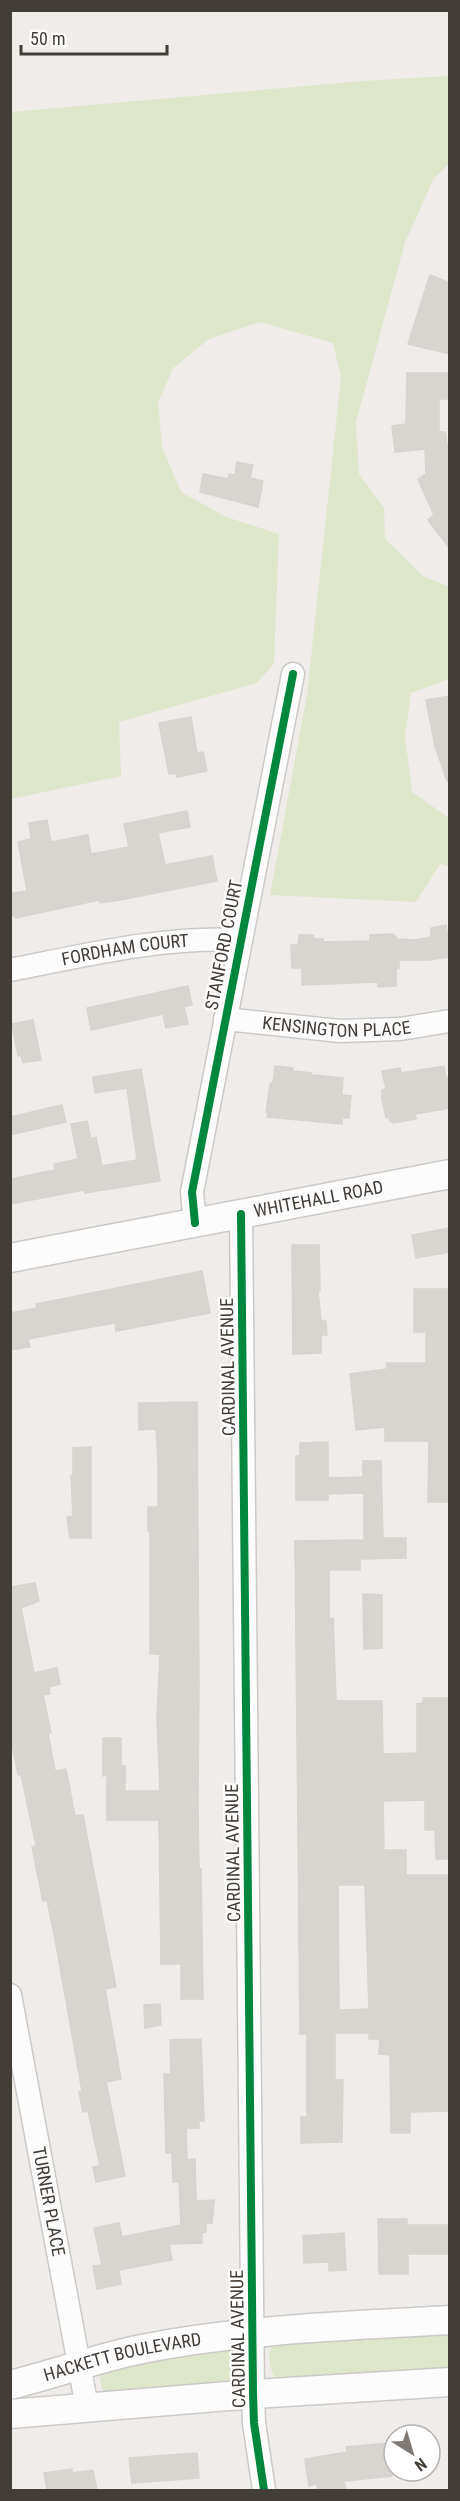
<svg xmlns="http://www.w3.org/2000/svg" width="460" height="2501" font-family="'Roboto Condensed',sans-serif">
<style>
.green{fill:#dee6cc}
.building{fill:#d8d5d1;stroke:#d7d3cf;stroke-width:1.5;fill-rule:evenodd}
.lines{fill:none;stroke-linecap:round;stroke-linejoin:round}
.minor-casing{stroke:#cccac7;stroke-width:25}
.tertiary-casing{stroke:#cccac7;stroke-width:31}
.minor{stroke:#fdfcfc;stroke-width:22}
.tertiary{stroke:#fdfcfc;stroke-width:28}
.cycleway-casing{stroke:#fff;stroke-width:11}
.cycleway{stroke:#00873e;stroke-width:8}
.labels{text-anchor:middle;stroke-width:4.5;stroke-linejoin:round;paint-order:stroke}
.street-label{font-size:18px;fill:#433d37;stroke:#fff}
</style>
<rect width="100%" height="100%" fill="#efece9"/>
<g class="green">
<polygon points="449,76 449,164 434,178 405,242 356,422 359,474 384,508 385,539 423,576 449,587 449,679 411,693 405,736 412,792 449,818 449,866 440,864 416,902 270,895 307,695 341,377 333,343 260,322 209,339 173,368 158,403 162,447 181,492 226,517 279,534 274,663 257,683 119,722 121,776 11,799 11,112 363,81"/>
<path d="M449,2329V2374L276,2381C270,2369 266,2353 274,2342Z"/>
<path d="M231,2350L233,2382L105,2394C99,2385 98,2371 109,2365C133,2353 201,2352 231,2350Z"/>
</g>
<g class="building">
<polygon points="430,275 450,283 450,354 408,344"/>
<polygon points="407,373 450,373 450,399 439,399 439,432 445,432 450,464 450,549 428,520 434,515 418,479 426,474 425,449 395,452 392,426 406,424"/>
<polygon points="237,462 253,465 250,478 263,481 258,507 200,492 203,474 228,479 229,474 235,475"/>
<polygon points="450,696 450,781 447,781 435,746 426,700"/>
<polygon points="191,717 197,753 203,752 207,771 177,777 176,773 169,774 159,723"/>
<polygon points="187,811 190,827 158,833 165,865 212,856 217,881 120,900 100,903 99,900 15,918 15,915 10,916 10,894 27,891 18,842 31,839 29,823 47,820 51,842 88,835 91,854 129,847 124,824"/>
<polygon points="446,925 447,932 450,932 450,957 428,960 399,960 399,968 396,969 396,986 378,987 378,982 302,985 302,968 292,968 291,945 298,945 299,935 313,935 314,939 323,939 323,942 370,941 370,935 393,934 393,936 396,936 397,939 415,940 431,937 431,928"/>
<polygon points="188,986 192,1005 184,1007 188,1024 166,1028 163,1014 91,1030 87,1008"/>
<polygon points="33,1020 41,1060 23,1063 21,1055 18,1056 12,1024"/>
<polygon points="275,1066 293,1068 293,1071 311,1073 311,1075 343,1078 342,1095 351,1096 349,1118 342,1118 342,1124 267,1117 268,1113 266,1112 269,1091 271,1083 273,1083"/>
<polygon points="444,1066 446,1078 450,1077 450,1108 415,1114 416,1119 394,1123 390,1121 389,1117 386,1118 382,1099 382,1090 386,1089 382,1071 400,1068 401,1073"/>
<polygon points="141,1069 160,1181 85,1193 84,1190 10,1204 10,1179 55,1170 54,1164 78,1159 71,1124 87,1121 91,1139 96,1137 102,1166 137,1160 127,1088 95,1093 93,1077"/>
<polygon points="62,1105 66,1122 10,1135 10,1117"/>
<polygon points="450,1228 450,1252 416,1258 412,1235"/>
<polygon points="292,1245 319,1245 320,1291 318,1291 321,1321 326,1321 327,1335 321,1335 321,1353 293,1354"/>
<polygon points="202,1271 210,1313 116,1331 115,1323 70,1331 28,1339 30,1347 10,1350 10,1313 37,1308 36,1304"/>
<polygon points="414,1289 450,1289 450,1502 428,1502 429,1441 385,1441 385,1427 356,1430 350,1374 387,1369 387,1363 426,1363 426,1332 414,1332"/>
<polygon points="197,1402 199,1683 198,1802 199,1870 201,1869 203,1999 181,1999 181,1964 161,1964 159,1820 107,1820 107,1775 103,1776 103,1738 121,1738 121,1766 125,1766 125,1791 160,1791 157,1719 160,1654 150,1654 150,1531 148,1531 148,1507 158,1507 158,1460 156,1429 139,1430 139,1403"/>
<path d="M328,1442V1478L363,1477V1461H381L383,1538H406V1558L360,1559V1570H329V1619L333,1618L336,1701H382L383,1754L417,1753V1704L423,1703V1698H450V1859H436L435,1830H425V1800L383,1801L384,1850H406V1875H450V2111L410,2112V2133H391L390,2055L379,2054L380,2039H369V2033H335V2080H343L342,2142L301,2143V2117H307V2034H300L295,1541L364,1540V1493L328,1494V1500H296V1456H300V1443ZM338,1885H365L369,2009L339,2010Z"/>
<polygon points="91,1447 91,1538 70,1538 67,1517 73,1516 71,1476 73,1476 73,1448"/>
<polygon points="35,1583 39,1601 21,1608 34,1673 57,1668 60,1684 49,1687 50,1694 43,1695 51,1733 48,1733 55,1771 66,1769 75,1816 83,1815 116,1987 105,1989 121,2079 106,2082 125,2176 96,2182 93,2167 100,2166 88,2111 83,2112 79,2092 82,2091 55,1939 47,1900 43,1901 32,1847 36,1846 21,1774 18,1775 10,1734 10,1587"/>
<polygon points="363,1594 382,1595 382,1648 364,1649"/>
<polygon points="160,2004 161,2025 145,2028 144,2005"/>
<polygon points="201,2039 204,2121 199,2121 199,2128 186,2128 187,2160 195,2159 196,2201 214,2200 212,2223 206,2223 206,2232 202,2233 202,2243 169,2244 172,2260 119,2270 121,2284 97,2289 93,2266 102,2265 94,2228 119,2223 122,2237 181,2225 179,2182 173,2182 172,2153 166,2153 164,2074 171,2074 170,2040"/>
<polygon points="378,2219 407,2219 407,2225 450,2225 450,2254 408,2254 408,2274 379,2274"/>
<polygon points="344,2233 346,2270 329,2271 329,2262 304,2263 303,2236"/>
<polygon points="389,2443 392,2476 344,2481 346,2490 318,2490 317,2484 309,2486 305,2459 347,2452 346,2447"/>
<polygon points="197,2453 199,2478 132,2483 129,2458"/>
<polygon points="72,2469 72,2473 93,2470 97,2490 47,2490 44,2473"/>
</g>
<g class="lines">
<defs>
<g id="minor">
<path id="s1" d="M10,970C86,955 164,936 241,940"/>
<path id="s2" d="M225,1019L340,1031L400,1029L450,1021"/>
<polyline points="241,1214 253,2394 254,2423 264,2490"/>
<polyline points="195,1223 192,1192 293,674"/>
<path id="s3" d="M10,1995L87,2407"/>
</g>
<g id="tertiary">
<path id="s4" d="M10,1258L450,1174"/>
<path id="s5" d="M10,2385C55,2374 97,2358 142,2349C243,2329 347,2326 450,2320"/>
<polyline points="10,2414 253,2394 450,2382"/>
</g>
</defs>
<use href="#minor" class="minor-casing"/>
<use href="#tertiary" class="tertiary-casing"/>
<use href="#minor" class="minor"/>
<use href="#tertiary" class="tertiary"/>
<defs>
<g id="cycleway">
<polyline points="241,1214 253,2394 254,2423 264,2490"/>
<polyline points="195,1223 192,1192 293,674"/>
</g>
</defs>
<use href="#cycleway" class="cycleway-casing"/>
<use href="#cycleway" class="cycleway"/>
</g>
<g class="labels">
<g class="street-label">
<text transform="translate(224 945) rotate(-79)" y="6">STANFORD COURT</text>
<text dy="6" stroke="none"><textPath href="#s1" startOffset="117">FORDHAM COURT</textPath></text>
<text dy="6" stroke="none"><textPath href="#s2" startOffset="112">KENSINGTON PLACE</textPath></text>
<text dy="6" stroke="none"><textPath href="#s4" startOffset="314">WHITEHALL ROAD</textPath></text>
<text transform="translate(228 1367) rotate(-91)" y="6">CARDINAL AVENUE</text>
<text transform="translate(233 1853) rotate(-91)" y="6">CARDINAL AVENUE</text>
<text dy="6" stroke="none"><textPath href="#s3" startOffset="210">TURNER PLACE</textPath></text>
<text transform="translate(238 2339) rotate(-91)" y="6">CARDINAL AVENUE</text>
<text dy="6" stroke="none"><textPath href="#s5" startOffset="116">HACKETT BOULEVARD</textPath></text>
</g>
</g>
<rect width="460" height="2501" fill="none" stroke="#433d37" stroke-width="24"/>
<g transform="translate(412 2453) rotate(143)"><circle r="28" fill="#ffffff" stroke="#b4b1af" stroke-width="1.5"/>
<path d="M0-4.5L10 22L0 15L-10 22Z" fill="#7f7a75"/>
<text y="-9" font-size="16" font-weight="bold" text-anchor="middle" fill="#433d37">N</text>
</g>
<path d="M21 45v9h146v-9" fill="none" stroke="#433d37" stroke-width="3"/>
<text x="30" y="45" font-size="18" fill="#433d37" stroke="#ffffff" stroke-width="4.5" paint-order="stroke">50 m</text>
</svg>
